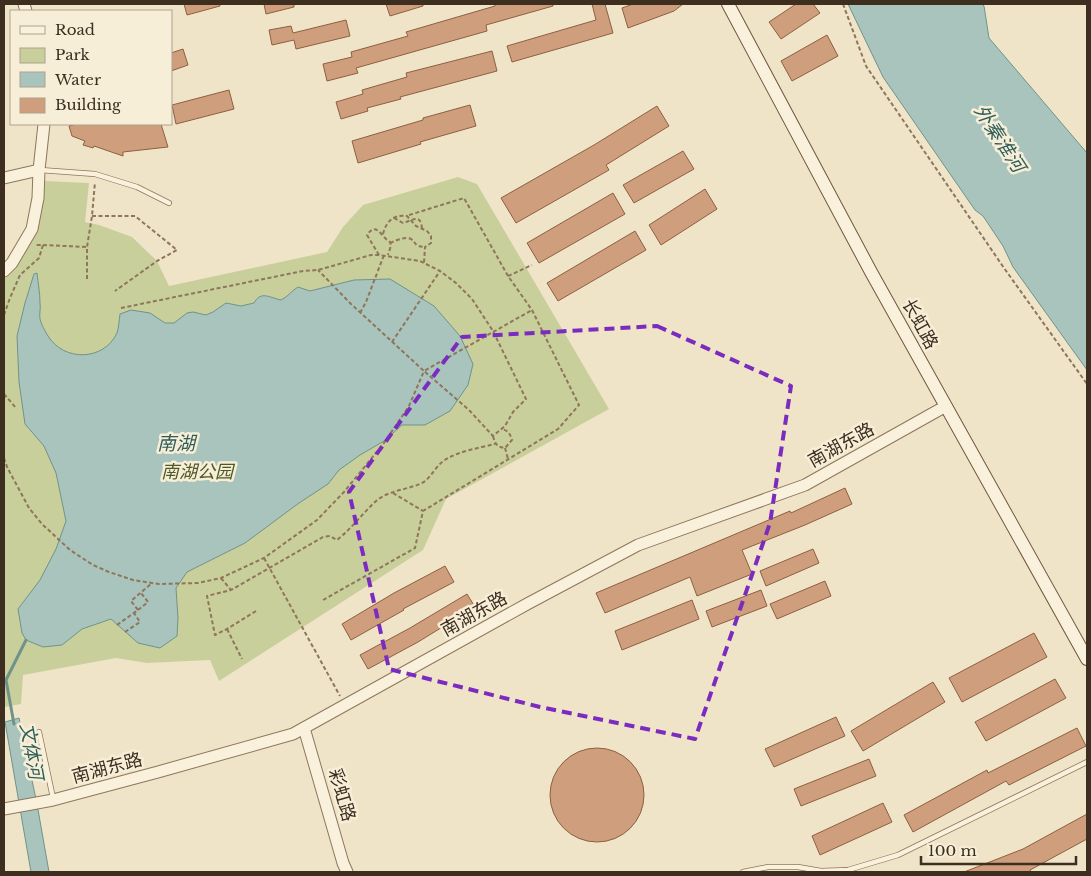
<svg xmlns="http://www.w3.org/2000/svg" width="1091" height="876" font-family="'Libre Baskerville','Noto Sans SC',serif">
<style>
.green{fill:#c9cf9b}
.water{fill:#a9c4bc;stroke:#6f938a}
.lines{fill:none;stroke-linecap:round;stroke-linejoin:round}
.stream{stroke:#6f938a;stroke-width:3}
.building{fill:#cf9f7d;stroke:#8d5f41}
.service-casing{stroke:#8d765c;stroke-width:6}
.tertiary-casing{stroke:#8d765c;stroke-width:13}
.secondary-casing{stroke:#6f573f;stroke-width:14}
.path{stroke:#8d765c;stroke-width:2;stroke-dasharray:4 2.5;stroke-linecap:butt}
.service{stroke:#faf1dc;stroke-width:4.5}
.tertiary{stroke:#faf1dc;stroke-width:11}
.secondary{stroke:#faf1dc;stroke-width:12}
.marked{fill:none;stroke:#7b2cbf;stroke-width:4;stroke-dasharray:10 6;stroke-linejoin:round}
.labels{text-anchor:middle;stroke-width:5;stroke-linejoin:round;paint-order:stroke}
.street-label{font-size:18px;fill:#3d2e20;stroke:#f7eed8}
.park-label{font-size:18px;font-style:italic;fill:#4d5a26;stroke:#f7eed8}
.water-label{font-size:19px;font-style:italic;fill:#2f5d5a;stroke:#f7eed8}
</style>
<rect width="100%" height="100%" fill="#f0e4c8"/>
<polygon class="green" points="458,177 477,184 609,409 446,499 423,550 219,681 210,660 147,663 116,658 23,675 21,704 4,707 4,277 17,263 35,235 45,181 89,183 85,222 99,225 132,237 157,261 169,286 327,252 343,227 363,205"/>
<g class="water">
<polygon points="848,4 982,4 984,6 989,38 1087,153 1087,370 1013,267 1003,246 983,216 975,210 883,77"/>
<path d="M37,273C38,283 40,293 40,303C41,308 39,314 40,319C41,324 45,331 48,336C64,362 104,361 117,333C119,327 119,320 120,314L131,310L150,313L165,323H174L187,313L193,312L206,315L213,312L226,303L241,306L254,303C261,290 270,298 281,300C288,297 291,291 298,287L310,291L354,280L390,279L434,306L460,336L473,364L468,385L450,411L425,425H402L384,441L360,455L339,470L328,484L299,503L245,543L187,572L176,588L178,618L177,636L160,648L138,643L111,619L82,629L62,645L43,647L26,640L22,633L18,609L40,580L56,549L66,521L56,473L44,446L25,424L19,382L17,336L25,303L34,274Z"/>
<polygon points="19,718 37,804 49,872 31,872 5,722"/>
</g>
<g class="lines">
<polyline class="stream" points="14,724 6,680 26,640"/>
</g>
<g class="building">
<polygon points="184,4 220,4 220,6 187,15"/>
<polygon points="264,4 294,4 294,7 266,14"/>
<polygon points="386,4 423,4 423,6 390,16"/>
<polygon points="495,4 553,4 553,6 486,25 487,31 356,68 358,73 327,81 323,64 352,57 351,52 408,36 406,32 495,6"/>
<polygon points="592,4 605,4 613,33 512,62 507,46 596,20"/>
<polygon points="633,4 683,4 674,11 628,28 622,8"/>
<polygon points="796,4 813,4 820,13 781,39 769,22"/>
<polygon points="346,20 350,36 296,49 294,40 272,45 269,30 291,26 293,33"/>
<polygon points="827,35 838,56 792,81 781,61"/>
<polygon points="183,49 188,65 171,71 171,53"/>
<polygon points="492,51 497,71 400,97 401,99 367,108 368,111 341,119 336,102 363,94 362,90 407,77 406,73"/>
<polygon points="229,90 234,109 176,124 172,105"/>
<polygon points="470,105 476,126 420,142 421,144 358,163 352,141 423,120 423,118"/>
<polygon points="657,106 669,126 606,165 609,170 516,223 501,198 594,145"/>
<polygon points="77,124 161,124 168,147 123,152 123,156 94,146 93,148 83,145 85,141 72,136 69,126"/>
<polygon points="683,151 694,169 634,203 623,185"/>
<polygon points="705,189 717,209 661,245 649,225"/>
<polygon points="613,193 625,214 539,263 527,243"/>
<polygon points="635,231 646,250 558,301 547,283"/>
<polygon points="845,488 852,504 805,525 742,550 752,574 697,596 690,577 605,613 596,593 790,511 791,513"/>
<polygon points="813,549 819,563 766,586 760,571"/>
<polygon points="445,566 454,582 403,609 404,610 351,640 342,624 394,593"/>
<polygon points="825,581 831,596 777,619 770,604"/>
<polygon points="761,590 767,606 712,627 706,611"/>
<polygon points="467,594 475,607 418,642 368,669 360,655 410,628"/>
<polygon points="692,600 699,619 622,650 615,631"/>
<polygon points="1034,633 1047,657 962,702 949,678"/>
<polygon points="1055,679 1066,698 986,741 975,722"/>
<polygon points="933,682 945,702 863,751 851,731"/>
<polygon points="836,717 845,736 774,767 765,749"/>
<polygon points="1077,728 1086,746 1009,785 1006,781 913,832 904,815 987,770 988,773"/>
<circle cx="597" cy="795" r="47"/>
<polygon points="869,759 876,776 801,806 794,789"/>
<polygon points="883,803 892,822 820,855 812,836"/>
<polygon points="1087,814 1087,839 1030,870 1031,872 964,872 1023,849"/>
</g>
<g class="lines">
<defs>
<g id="service">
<polyline points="40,170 95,174 137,187 169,203"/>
<polyline points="39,732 53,798"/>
<polyline points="743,872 768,867 798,867 821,871 848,870 898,855 1087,762"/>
</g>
<g id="tertiary">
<polyline points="24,4 26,11"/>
<polyline points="4,178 39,170"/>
<polyline points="4,271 12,263 32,229 38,198 39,170 44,124"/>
<polyline points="304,728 343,863 347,872"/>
<polyline points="4,809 53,800 158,772 293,734 529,603 638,545 805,485 946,406"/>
</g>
<polyline id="secondary" points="728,4 871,272 1087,659"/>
</defs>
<use href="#service" class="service-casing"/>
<use href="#tertiary" class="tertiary-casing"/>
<use href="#secondary" class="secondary-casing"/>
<g class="path">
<polyline points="843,4 866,66 1004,268 1087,384"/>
<polyline points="92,216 135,216 177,250 157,261 115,291"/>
<path d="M394,218L403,223C413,220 421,213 422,229"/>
<path d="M383,234C386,222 393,214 407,216L416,226L427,231L431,236V243L425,247L424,263"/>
<path d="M390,243C395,241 405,236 411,239C417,243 413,246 425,247"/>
<polyline points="43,245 87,247"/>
<path d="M379,255L367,235C375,223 380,233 386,239C387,240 389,241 390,242C392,246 389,251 388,255"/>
<polyline points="508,276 532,265"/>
<polyline points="87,279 87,247 92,216 95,182"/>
<polyline points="121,308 303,271 318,270 371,255 379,255 420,261 440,271 456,283 472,299 493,331 526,399 513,412 505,426 493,436 469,410 424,371 532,310"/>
<polyline points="360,313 366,302 384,255"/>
<polyline points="4,315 10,298 20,275 39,258 43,245 35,245"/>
<polyline points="392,342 440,271"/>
<polyline points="4,394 16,408"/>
<path d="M493,436C495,444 497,447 505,448L512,440C510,433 508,431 502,429"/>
<polyline points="505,448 508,459"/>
<polyline points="4,458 7,467 29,508 42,524 70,550 93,565 109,572 133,580 152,583 159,584 198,583 221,578 264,558 317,520 344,492 384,443 409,406 424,371 351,304 318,270"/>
<polyline points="393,493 423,511"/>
<polyline points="264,558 340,696"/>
<polyline points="221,578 231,590"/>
<polyline points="323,600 415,548 423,511 558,429 579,405 532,310 508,276 464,198 406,216"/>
<polyline points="138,610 148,602 141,593"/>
<path d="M256,611L227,629L215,635L207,596L231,590L323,537L330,536L337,540C352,528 362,514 376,501C389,490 407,490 422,483C430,479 434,469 441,463C453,452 479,448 495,444"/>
<polyline points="117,625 138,610 131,601 152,583"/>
<polyline points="227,629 242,659"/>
<polyline points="125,632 140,622 134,613"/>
</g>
<use href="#service" class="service"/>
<use href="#tertiary" class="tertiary"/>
<use href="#secondary" class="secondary"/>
</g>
<path class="marked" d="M657,326L791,386L770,523L695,739L540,707L389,669L349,492L462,337Z"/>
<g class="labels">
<g class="street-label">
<text transform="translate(920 324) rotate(61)" y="6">长虹路</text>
<text transform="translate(841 445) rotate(-29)" y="6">南湖东路</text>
<text transform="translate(474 614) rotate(-29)" y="6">南湖东路</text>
<text transform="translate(107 768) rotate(-15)" y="6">南湖东路</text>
<text transform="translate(342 795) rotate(74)" y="6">彩虹路</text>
</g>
<g class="park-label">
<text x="197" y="478">南湖公园</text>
</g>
<g class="water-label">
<text transform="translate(1000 138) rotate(57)" y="7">外秦淮河</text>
<text x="176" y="450">南湖</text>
<text transform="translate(32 751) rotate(80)" y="7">文体河</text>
</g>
</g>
<rect width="1091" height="876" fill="none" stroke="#3d2e20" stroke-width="10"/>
<rect x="10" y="10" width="162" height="115" fill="#f7eed8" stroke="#ada18e"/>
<rect x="20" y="26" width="25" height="8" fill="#faf1dc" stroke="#ada18e"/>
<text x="55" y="35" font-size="15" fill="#3d2e20">Road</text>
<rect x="20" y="48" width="25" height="15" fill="#c9cf9b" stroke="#ada18e"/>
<text x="55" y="60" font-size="15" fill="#3d2e20">Park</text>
<rect x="20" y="72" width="25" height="15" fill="#a9c4bc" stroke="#ada18e"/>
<text x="55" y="85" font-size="15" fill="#3d2e20">Water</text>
<rect x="20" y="98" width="25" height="15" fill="#cf9f7d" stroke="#ada18e"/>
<text x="55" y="110" font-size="15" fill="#3d2e20">Building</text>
<path d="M921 856v8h155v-8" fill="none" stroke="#3d2e20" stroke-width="2.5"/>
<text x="928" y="856" font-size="15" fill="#3d2e20" stroke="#f7eed8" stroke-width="4" paint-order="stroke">100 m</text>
</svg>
